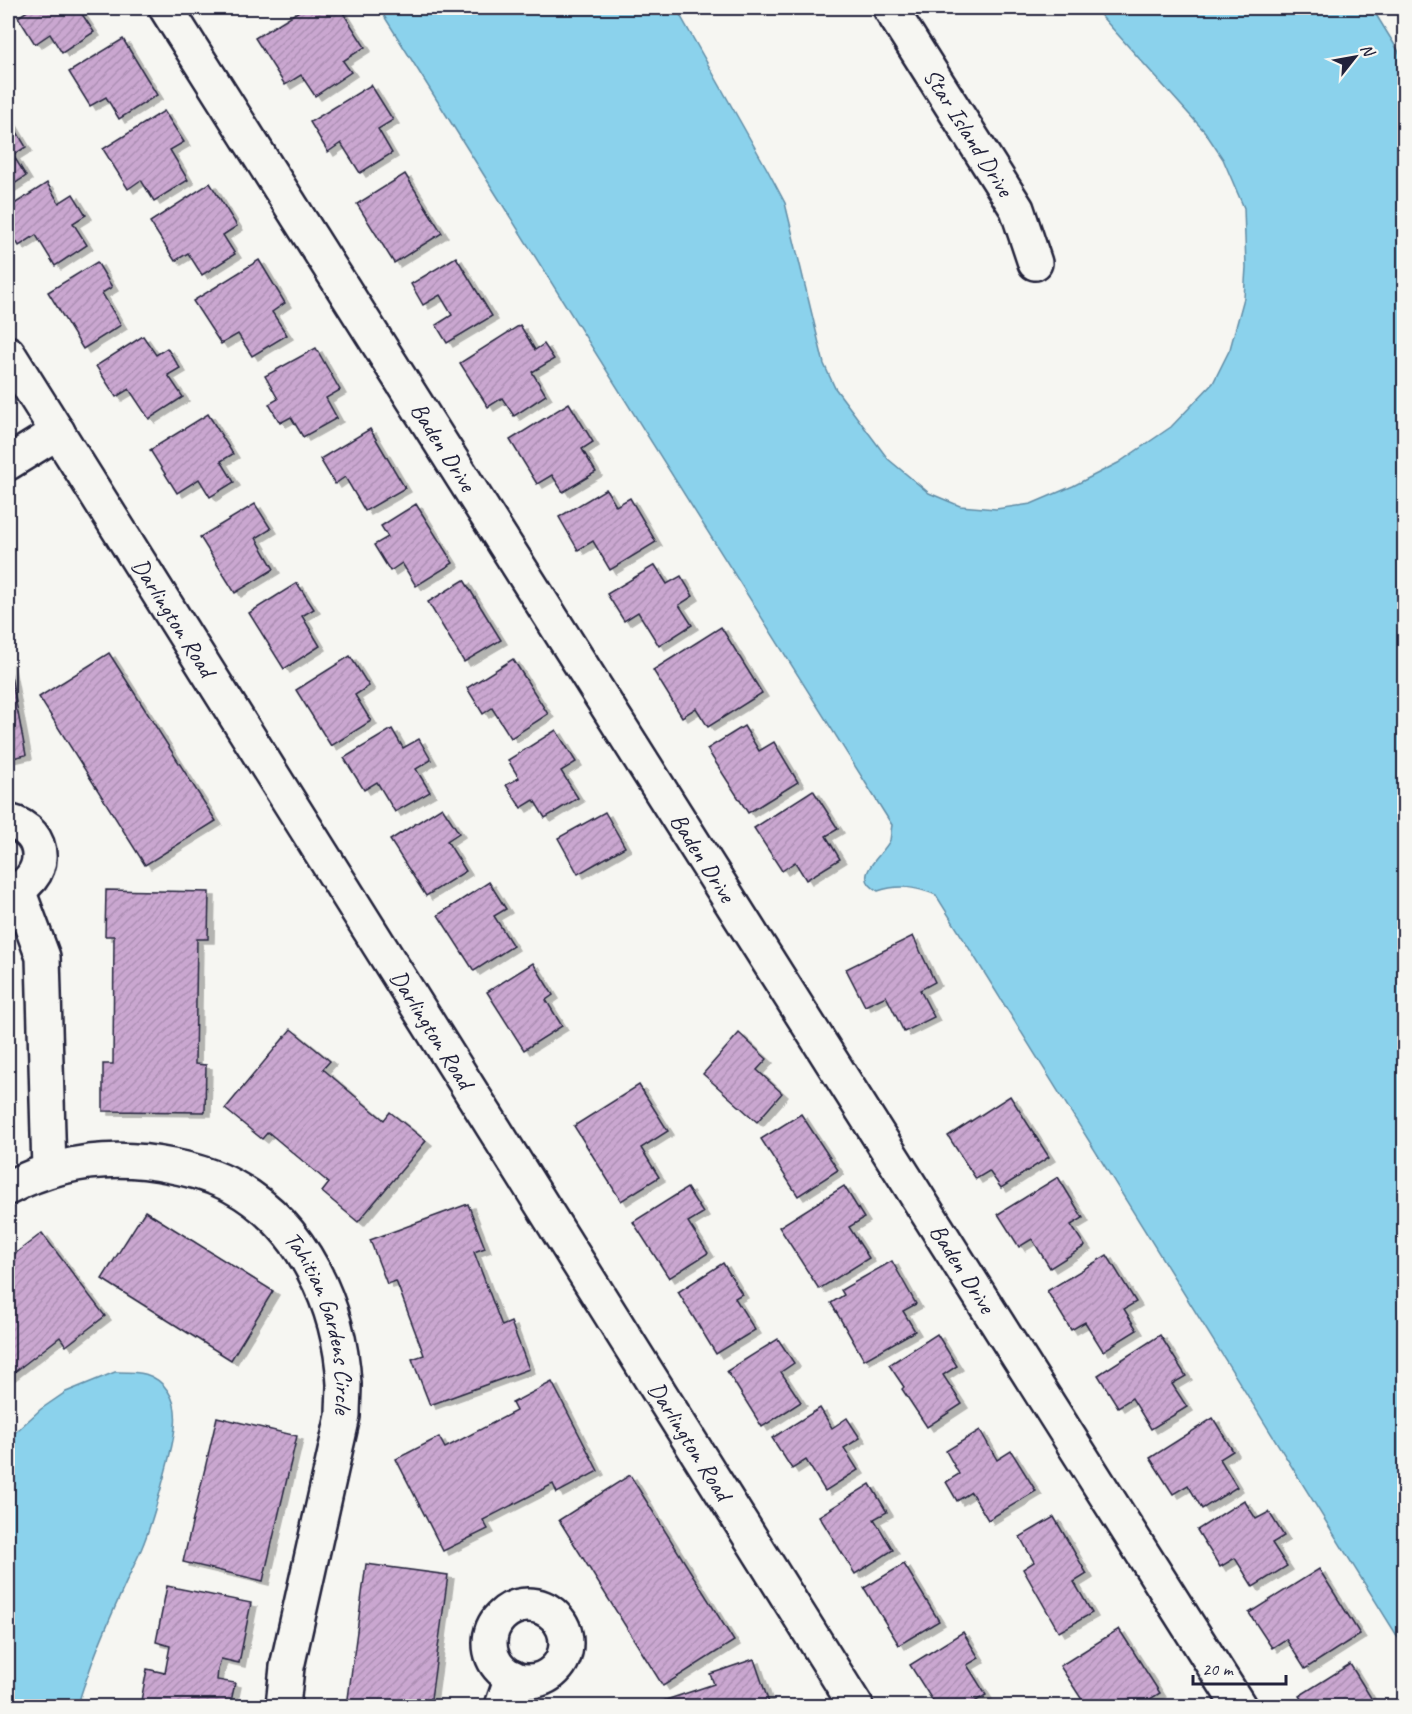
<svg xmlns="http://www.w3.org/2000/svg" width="1412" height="1714" font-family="Caveat,sans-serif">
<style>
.water{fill:#8bd2ec;stroke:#618ca5;stroke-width:1.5}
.building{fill:url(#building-hatch);stroke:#22223b;stroke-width:1.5;filter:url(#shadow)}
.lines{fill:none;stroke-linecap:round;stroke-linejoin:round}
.minor-casing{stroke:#22223b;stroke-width:38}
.minor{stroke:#f6f6f2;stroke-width:33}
.labels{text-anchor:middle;stroke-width:4.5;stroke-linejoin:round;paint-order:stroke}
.street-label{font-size:24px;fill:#22223b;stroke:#f6f6f2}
</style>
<defs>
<pattern id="building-hatch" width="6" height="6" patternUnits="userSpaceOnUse" patternTransform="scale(1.5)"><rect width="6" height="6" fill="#caa7d0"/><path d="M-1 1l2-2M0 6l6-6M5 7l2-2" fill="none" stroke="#ad8fb4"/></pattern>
<filter id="shadow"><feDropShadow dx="6" dy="4" stdDeviation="0" flood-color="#0004"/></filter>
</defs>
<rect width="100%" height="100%" fill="#f6f6f2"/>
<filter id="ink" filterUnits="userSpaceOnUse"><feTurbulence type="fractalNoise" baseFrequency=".0167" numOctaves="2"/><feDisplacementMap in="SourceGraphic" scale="12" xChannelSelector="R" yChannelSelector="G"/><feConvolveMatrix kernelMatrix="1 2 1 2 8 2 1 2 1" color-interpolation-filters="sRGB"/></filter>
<g filter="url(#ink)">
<g class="water">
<path d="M379,8H676L767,169L785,203L824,364L835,388L888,459L929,493L960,506L996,509L1031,504L1073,486L1118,463L1171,427L1213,383L1230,349L1244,298L1246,267L1244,208L1223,159L1205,132L1094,8H1372L1404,60V1647L936,895C916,887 899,884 878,891C849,876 884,855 890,840C891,835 891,830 892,825Z"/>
<path d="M115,1372C137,1372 154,1371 168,1391C182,1411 173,1441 168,1462C160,1492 153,1522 141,1550C123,1590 103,1630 89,1672C85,1683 80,1695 78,1706H8V1439L41,1409L66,1392Z"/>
</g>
<g class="building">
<polygon points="32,8 78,8 94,32 62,53 50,34 35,44 18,17"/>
<polygon points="304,8 327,8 331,13 340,8 365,47 343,61 351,72 315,96 301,75 285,85 255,38"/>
<polygon points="123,39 157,95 119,119 106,97 90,106 69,72"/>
<polygon points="371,85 393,120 378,129 392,153 360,173 341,143 328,152 310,122"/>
<polygon points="164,111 184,142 170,150 188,180 154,201 141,180 128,189 103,149"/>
<polygon points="8,117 26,147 13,155 26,176 8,188"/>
<polygon points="405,174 442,233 394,263 357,204"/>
<polygon points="47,183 59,203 73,194 86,215 73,223 87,245 55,266 36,235 19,246 8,228 8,208"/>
<polygon points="210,183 237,226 223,235 235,254 202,275 188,253 175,261 150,222"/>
<polygon points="456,257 492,316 447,343 436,325 452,315 440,295 423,305 411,284"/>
<polygon points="259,260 285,303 272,312 287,335 252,356 238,334 221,344 193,301"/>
<polygon points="97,262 112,287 102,293 121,325 83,349 48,292"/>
<polygon points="520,325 535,350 544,344 554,359 532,372 546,395 514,416 502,398 488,407 460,363"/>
<polygon points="143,336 156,355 167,348 180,368 168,375 183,397 149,419 129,389 116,397 96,366"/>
<polygon points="316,348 340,390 326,398 337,418 303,437 291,417 280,423 269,404 278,399 265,376"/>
<polygon points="569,403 593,442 582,449 596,472 563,492 552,475 537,484 510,440"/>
<polygon points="208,414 233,454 221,461 234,482 210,497 199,479 177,493 150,450"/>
<polygon points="370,429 405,488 365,511 345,477 335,484 320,459"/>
<polygon points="606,489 616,506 630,498 656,542 610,570 593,541 578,550 559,517"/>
<polygon points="255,504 271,529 256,538 274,569 235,593 200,537"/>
<polygon points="416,504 453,563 416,586 402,563 390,571 374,545 388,537 381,526"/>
<polygon points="655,565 667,584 681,576 693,596 679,605 692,625 659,646 638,612 624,621 607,594"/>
<polygon points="464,580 501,640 464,662 428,602"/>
<polygon points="297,583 314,609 302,616 320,646 284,669 249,613"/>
<polygon points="721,627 762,693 708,727 696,708 682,717 653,670"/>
<polygon points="109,653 216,821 145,865 39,697"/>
<polygon points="350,656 369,686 355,695 371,721 331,746 296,690"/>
<polygon points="513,659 548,714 511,738 492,708 483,714 467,688"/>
<polygon points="8,660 26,755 8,759"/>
<polygon points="744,726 759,751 774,742 798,782 748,813 707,749"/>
<polygon points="392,729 403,748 419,739 431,760 416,769 430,792 395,812 377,782 364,790 344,758"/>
<polygon points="556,730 576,762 561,771 578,798 545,818 534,800 521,808 506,785 519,778 508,760"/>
<polygon points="813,790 838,829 826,836 840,859 806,880 795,862 782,871 754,828"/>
<polygon points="442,807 459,833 447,841 466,871 426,896 390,840"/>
<polygon points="605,812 625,847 578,874 558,838"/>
<polygon points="489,882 506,909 494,916 513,946 474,971 438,915"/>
<polygon points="106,890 209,892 208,939 197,939 195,1064 206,1065 205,1112 103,1111 103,1064 113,1064 114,936 105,936"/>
<polygon points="913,936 935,982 920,990 934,1017 904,1032 886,996 865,1006 846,969"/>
<polygon points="533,963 553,995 546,1000 562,1026 524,1050 487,992"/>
<polygon points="291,1029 330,1061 323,1069 362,1102 384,1120 390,1112 426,1141 358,1222 322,1192 329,1183 268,1132 262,1139 225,1109"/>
<polygon points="739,1033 767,1059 757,1070 782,1093 757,1122 703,1074"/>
<polygon points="639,1085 668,1131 641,1148 659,1177 621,1201 574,1126"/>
<polygon points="1010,1096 1049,1157 1001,1188 989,1171 976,1179 948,1136"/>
<polygon points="801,1114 838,1170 798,1196 761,1139"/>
<polygon points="1058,1177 1083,1218 1071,1225 1085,1246 1050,1268 1032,1239 1019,1247 998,1214"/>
<polygon points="844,1186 864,1218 849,1227 869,1258 819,1289 779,1227"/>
<polygon points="687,1188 703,1213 688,1222 708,1253 669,1278 633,1222"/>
<polygon points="468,1204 485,1248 474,1252 502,1326 511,1322 529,1369 430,1405 412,1359 424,1355 396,1281 387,1284 370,1240"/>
<polygon points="145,1211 273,1291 231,1360 102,1279"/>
<polygon points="42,1233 105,1316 66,1346 60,1337 8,1377 8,1273 10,1271 8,1268 8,1259"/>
<polygon points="1107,1255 1136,1302 1124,1309 1137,1330 1103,1351 1085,1322 1071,1330 1047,1291"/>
<polygon points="892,1261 916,1304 903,1311 915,1331 864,1360 831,1303 844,1295 841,1290"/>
<polygon points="723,1263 742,1294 735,1298 755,1330 716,1354 678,1292"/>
<polygon points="937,1334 957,1366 943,1375 962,1404 927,1427 902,1389 904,1387 889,1365"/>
<polygon points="1160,1335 1186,1376 1172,1384 1187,1407 1151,1429 1132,1398 1118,1407 1098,1375"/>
<polygon points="778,1339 794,1363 781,1372 801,1402 762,1427 727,1371"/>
<polygon points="552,1382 598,1471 557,1493 553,1484 483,1520 488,1529 443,1551 396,1459 439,1437 445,1448 516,1411 512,1403"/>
<polygon points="820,1408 832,1428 847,1418 860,1438 844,1448 858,1470 825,1491 806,1460 792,1469 772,1438"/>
<polygon points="217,1417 297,1436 263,1581 183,1562"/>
<polygon points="1213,1418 1233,1451 1220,1459 1237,1487 1202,1509 1188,1485 1173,1494 1150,1458"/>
<polygon points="980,1430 997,1460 1011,1451 1036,1491 988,1520 971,1492 957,1501 946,1482 959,1474 946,1451"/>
<polygon points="630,1475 734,1641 663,1686 559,1520"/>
<polygon points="870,1484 887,1512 874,1519 893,1550 855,1574 819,1516"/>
<polygon points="1244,1500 1256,1519 1269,1512 1284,1536 1272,1543 1287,1566 1253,1587 1235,1558 1220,1567 1197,1530"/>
<polygon points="1054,1517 1087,1574 1074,1582 1092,1613 1059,1632 1023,1569 1034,1562 1020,1537"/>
<polygon points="366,1564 448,1575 430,1706 347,1706"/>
<polygon points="904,1564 939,1621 899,1645 864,1588"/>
<polygon points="1319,1569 1360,1634 1305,1669 1286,1639 1272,1648 1249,1613"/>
<polygon points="167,1586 251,1603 239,1663 221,1659 218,1670 217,1680 235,1683 230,1706 140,1706 147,1669 165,1673 170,1646 156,1642"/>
<polygon points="1119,1629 1160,1693 1139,1706 1086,1706 1060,1666"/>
<polygon points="963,1632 979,1658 967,1665 986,1695 968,1706 936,1706 910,1665"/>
<polygon points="754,1659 770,1706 648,1706 714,1684 710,1674"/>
<polygon points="1350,1664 1376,1706 1306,1706 1299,1696"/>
</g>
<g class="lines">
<defs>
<g id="minor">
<path id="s1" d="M166,8L1239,1706"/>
<path id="s2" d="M890,8L1017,209L1035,263"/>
<path id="s3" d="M8,353L856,1706"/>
<polyline points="8,463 58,432"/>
<path d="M8,821C50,831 49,881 8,893"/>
<polyline points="18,890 43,957 49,1170"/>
<path id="s4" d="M8,1188C59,1161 114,1154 172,1166C192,1170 214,1176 232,1186C303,1224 340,1306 344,1384C344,1394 343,1405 343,1416L287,1667L283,1706"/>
<circle cx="528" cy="1643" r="38"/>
<polyline points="502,1706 512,1677"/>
</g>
</defs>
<use href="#minor" class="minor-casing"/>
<use href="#minor" class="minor"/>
</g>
</g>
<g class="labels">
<g class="street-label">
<text dy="8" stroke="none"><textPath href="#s2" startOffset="147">Star Island Drive</textPath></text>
<text dy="8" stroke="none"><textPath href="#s1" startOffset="519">Baden Drive</textPath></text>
<text dy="8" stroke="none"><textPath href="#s3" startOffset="312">Darlington Road</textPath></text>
<text dy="8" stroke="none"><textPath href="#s1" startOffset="1005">Baden Drive</textPath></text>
<text dy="8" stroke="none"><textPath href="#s3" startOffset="798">Darlington Road</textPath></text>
<text dy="8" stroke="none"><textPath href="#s1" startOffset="1491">Baden Drive</textPath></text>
<text dy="8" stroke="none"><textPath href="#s4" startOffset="404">Tahitian Gardens Circle</textPath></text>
<text dy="8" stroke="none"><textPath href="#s3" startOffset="1284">Darlington Road</textPath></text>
</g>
</g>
<rect width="1412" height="1714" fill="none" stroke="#f6f6f2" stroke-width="30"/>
<rect x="15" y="15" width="1382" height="1684" fill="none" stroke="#22223b" stroke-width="2" filter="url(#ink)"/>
<g transform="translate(1355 57) rotate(59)" stroke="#f6f6f2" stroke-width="4.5" paint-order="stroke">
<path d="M0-4.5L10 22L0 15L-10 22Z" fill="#22223b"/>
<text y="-9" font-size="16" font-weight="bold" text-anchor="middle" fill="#22223b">N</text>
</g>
<path d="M1193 1675v9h93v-9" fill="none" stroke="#22223b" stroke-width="3"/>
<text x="1202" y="1675" font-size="18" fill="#22223b" stroke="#f6f6f2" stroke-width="4.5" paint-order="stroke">20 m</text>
</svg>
